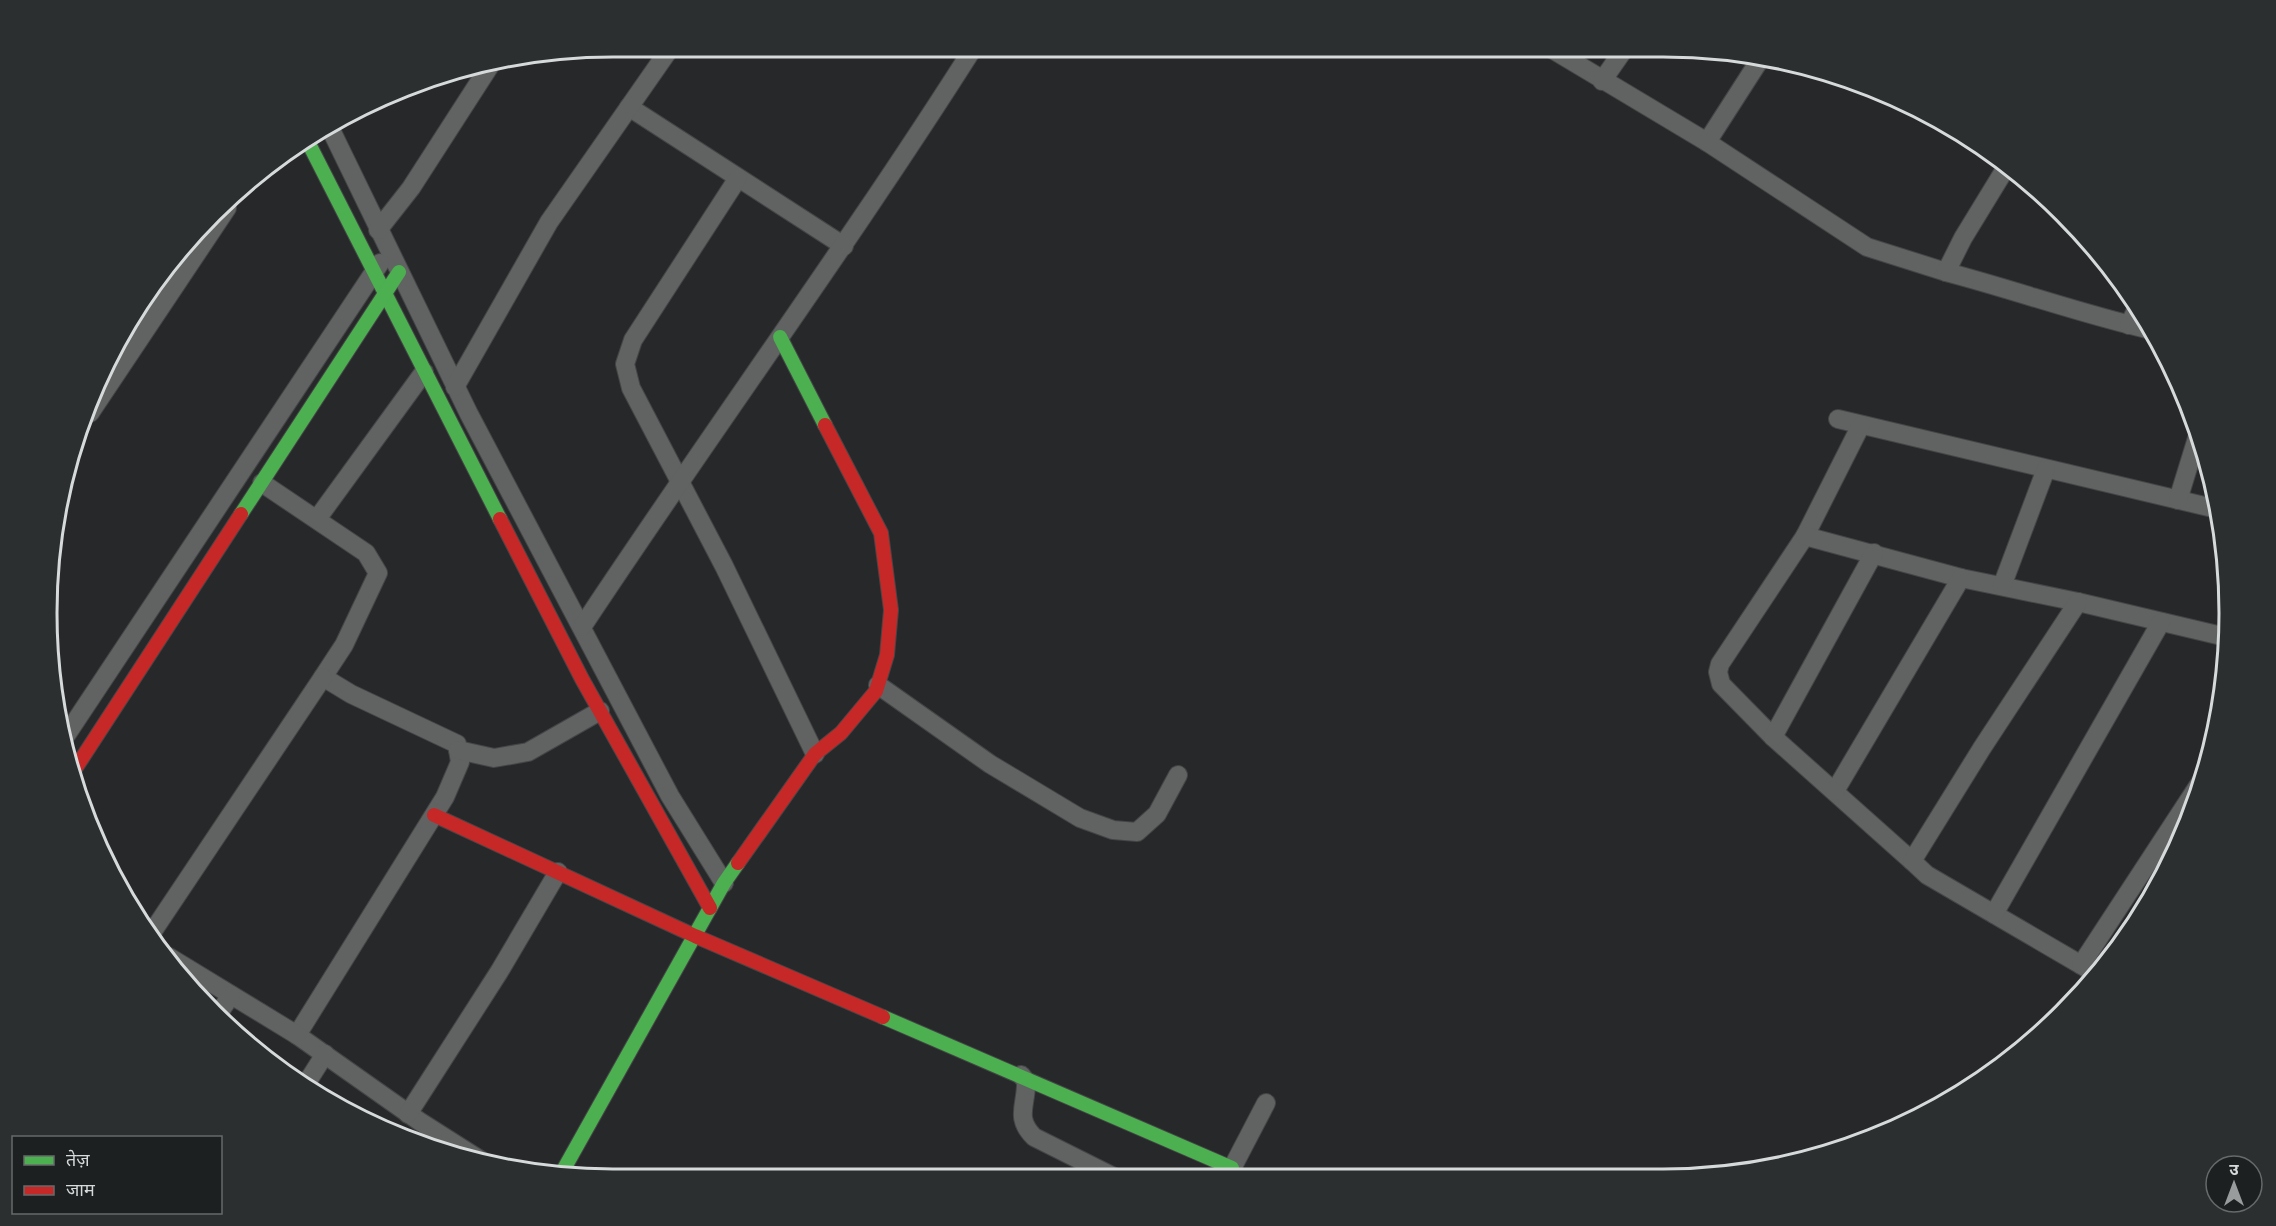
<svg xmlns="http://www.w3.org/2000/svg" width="2276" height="1226" font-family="'Space Grotesk','Noto Sans Devanagari',sans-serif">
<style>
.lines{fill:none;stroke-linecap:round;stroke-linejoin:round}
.street-casing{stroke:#444546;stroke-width:20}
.fast-casing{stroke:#444546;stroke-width:16}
.jam-casing{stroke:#444546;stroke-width:16}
.street{stroke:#616262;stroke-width:18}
.fast{stroke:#4caf50;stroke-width:14}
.jam{stroke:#c62828;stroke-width:14}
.rim{fill:none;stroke:#d7dada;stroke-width:3}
</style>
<rect width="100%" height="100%" fill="#272829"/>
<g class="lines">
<defs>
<g id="street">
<polyline points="1550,48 1707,142 1867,247 1946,272"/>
<polyline points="1602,81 1625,48"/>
<polyline points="629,107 844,246"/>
<polyline points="331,130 469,414 670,796 724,883"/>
<polyline points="1707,142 1761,58"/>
<path d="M2007,166L1963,238L1946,272C2015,290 2081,314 2151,330"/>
<polyline points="738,178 633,340 625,364 631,388 724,566 815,754"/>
<polyline points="378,230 411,188 489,67"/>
<polyline points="2129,325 2137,308"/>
<polyline points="455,387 549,222 671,47"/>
<polyline points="90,413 227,208"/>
<polyline points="1838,419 2217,509"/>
<polyline points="1861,425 1805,536 1720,664 1718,672 1721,684 1773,737 1912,861"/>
<polyline points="262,483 366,553 378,573 344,645 323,677 351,694 457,744 460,762 445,797 297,1035"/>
<polyline points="2178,500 2198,435"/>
<polyline points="317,519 424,372"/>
<polyline points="1805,536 1961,578 2078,602 2226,637"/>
<polyline points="2002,586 2046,469"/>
<polyline points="2078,602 1982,748 1912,861 1927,875 2095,973"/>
<path d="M582,627C711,432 849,244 974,47"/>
<polyline points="878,685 990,764 1080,818 1113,830 1137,832 1157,814 1178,775"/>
<polyline points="67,734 380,263"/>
<polyline points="1773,737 1874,553"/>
<polyline points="458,750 494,758 528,752 600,711"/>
<polyline points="1835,791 1961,578"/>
<polyline points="1994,914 2161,622"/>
<polyline points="153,931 323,677"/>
<polyline points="169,957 297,1035 419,1121 485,1163"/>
<polyline points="2081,965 2204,777"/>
<polyline points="219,1013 231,995"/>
<path d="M1021,1075L1026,1081C1027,1105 1014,1117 1034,1137L1114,1177"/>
<polyline points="306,1084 325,1054"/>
<polyline points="408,1114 499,972 558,872"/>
<polyline points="1228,1176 1266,1103"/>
</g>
<g id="fast">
<polyline points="308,142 500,519"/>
<polyline points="780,337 825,425"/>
<polyline points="241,514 399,272"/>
<polyline points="883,1017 1232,1168"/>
<polyline points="560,1176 724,883 738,863"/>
</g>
<g id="jam">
<polyline points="500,519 582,679 710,908"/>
<polyline points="75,769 241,514"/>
<polyline points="434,815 695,936 883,1017"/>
<polyline points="738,863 815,754 841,733 876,691 887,655 891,610 881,533 825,425"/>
</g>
</defs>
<use href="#street" class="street-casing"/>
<use href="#fast" class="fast-casing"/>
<use href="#jam" class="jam-casing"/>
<use href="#street" class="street"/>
<use href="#fast" class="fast"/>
<use href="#jam" class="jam"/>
</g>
<path d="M0 0H2276V1226H0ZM613 57H1663A556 556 0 0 1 2219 613V613A556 556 0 0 1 1663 1169H613A556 556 0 0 1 57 613V613A556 556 0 0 1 613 57Z" fill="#2b2f2f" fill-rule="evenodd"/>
<path class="rim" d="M613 57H1663A556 556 0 0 1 2219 613V613A556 556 0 0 1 1663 1169H613A556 556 0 0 1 57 613V613A556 556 0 0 1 613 57Z"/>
<rect x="12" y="1136" width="210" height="78" fill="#1c2020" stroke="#676a6a" stroke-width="1.5"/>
<rect x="24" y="1156" width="30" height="9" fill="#4caf50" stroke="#676a6a" stroke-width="1.5"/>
<text x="66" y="1166" font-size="18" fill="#d7dada">तेज़</text>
<rect x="24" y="1186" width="30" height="9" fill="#c62828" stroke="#676a6a" stroke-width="1.5"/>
<text x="66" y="1196" font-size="18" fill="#d7dada">जाम</text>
<g transform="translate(2234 1184)"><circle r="28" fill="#1c2020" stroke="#676a6a" stroke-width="1.5"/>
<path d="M0-4.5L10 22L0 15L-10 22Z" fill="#999c9c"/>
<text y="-9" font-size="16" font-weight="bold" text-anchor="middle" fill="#d7dada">उ</text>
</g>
</svg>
